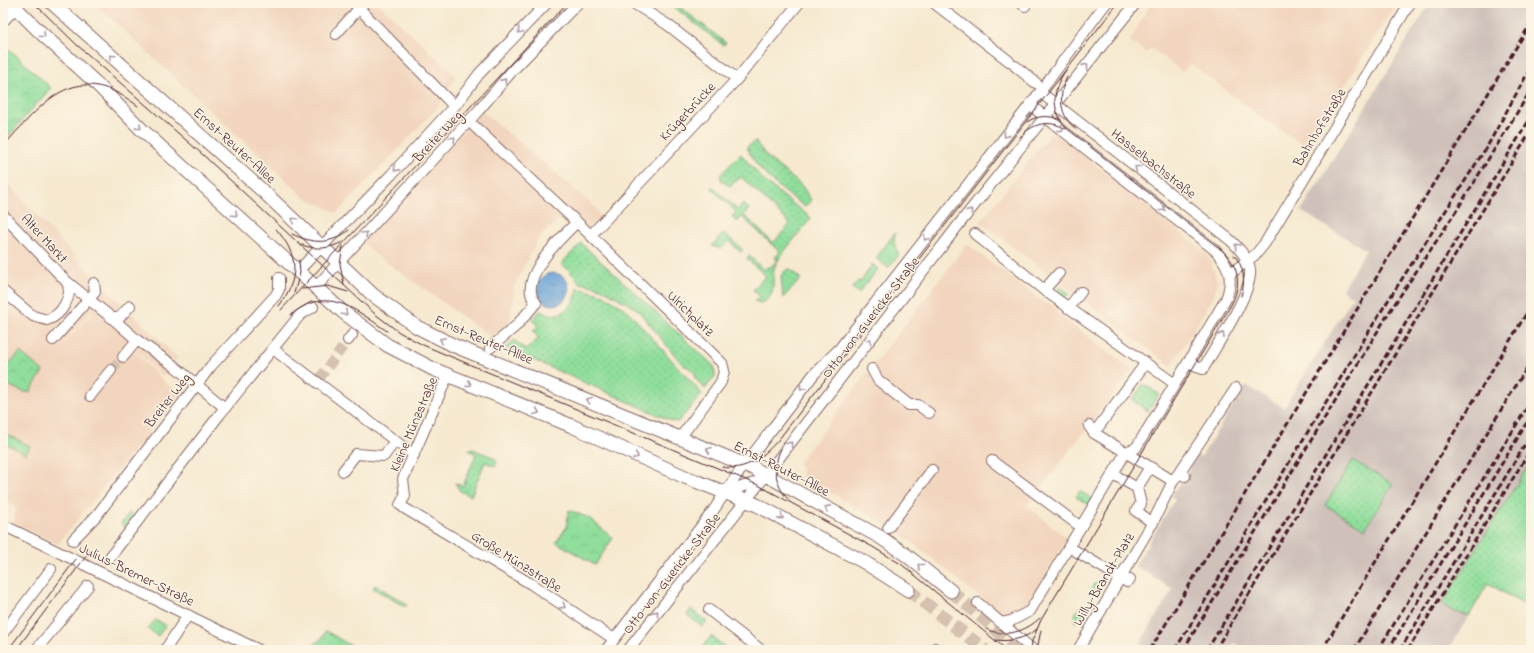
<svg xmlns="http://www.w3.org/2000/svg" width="1534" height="653" font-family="'Indie Flower',sans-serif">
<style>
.built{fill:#f2d5be;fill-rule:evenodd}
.industrial{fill:#cfc1ba}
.grass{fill:url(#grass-dots);stroke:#6d7e64}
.park{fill:url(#park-crowns);stroke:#6d7e64}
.pitch{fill:#90de9c;stroke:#6d7e64}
.water{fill:url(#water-ripples);stroke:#596081}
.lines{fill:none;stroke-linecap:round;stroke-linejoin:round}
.minor-tunnel{stroke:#d4c1af;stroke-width:10;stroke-dasharray:10 5;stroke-linecap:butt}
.major-tunnel{stroke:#d4c1af;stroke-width:13;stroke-dasharray:13 6;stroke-linecap:butt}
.minor-casing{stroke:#866665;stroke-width:12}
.major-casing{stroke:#866665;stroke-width:15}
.minor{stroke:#fff;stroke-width:10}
.major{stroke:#fff;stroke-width:13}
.tram{stroke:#4a1f2b;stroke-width:1}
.rail{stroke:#4a1f2b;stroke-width:3;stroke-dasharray:6 3;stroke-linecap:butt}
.oneway{stroke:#ae9aa0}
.labels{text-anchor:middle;stroke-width:3;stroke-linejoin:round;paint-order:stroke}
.street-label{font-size:14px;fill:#4a1f2b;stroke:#fcf5e5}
</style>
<defs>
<pattern id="grass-dots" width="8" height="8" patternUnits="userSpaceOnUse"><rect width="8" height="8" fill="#90de9c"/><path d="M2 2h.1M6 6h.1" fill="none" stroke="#7ebe87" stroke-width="1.8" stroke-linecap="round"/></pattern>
<pattern id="park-crowns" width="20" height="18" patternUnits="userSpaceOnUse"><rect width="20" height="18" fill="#90de9c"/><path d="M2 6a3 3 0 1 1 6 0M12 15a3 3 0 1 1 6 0" fill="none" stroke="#7ebe87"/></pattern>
<pattern id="water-ripples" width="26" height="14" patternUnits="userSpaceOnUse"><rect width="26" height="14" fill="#68a2d7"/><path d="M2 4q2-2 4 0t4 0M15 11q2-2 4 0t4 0" fill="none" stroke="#5883af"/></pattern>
</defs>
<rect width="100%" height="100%" fill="#fcf5e5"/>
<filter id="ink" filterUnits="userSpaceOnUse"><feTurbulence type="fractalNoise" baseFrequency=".025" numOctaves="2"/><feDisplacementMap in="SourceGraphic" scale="8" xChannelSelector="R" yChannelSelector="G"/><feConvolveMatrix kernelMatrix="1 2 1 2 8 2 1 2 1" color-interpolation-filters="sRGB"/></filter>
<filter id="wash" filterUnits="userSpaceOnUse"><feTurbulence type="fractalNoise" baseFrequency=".012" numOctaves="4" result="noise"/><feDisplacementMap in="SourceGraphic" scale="16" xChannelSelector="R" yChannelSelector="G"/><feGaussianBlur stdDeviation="0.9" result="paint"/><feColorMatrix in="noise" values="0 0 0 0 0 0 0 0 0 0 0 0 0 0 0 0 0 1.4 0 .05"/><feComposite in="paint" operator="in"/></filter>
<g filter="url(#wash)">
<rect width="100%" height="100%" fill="#f6e9d0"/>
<g class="built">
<polygon points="94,3 378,3 456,76 437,108 337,213 304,197"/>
<polygon points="1151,3 1396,3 1307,147 1266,121 1190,63 1183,72 1151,48 1147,53 1130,41"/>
<polygon points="482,111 592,204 601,217 586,235 572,230 559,219 537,240 514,287 510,324 491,337 375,254 363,242"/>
<polygon points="1054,133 1129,191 1205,252 1211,261 1217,282 1214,297 1171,366 980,222 1049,136"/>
<path d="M3,182L8,184L94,277L178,358L163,376L126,343L178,396L58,544L14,523L16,507L3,501V304L46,338L3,302ZM91,312L93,313L59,348H57Z"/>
<polygon points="967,244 1046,304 1048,302 1057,309 1056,312 1061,316 1132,370 1027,506 1067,538 1026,609 1019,606 1013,610 1006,612 993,608 899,532 802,476 799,462"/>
</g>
<polygon class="industrial" points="1430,3 1531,3 1531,577 1493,576 1448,650 1246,650 1234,643 1229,650 1136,650 1173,589 1135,566 1175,499 1171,496 1191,467 1189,466 1196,454 1201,457 1246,385 1284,408 1353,297 1342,290 1366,250 1301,211"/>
<g class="grass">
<polygon points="671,3 675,3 726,43 723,45 670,4"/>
<path d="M755,141L767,157L802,186L811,200L805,207C784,191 757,173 747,147Z"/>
<path d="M741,154L764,181L811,218C803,229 779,256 775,266C770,279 779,297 761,303L754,301L760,296L753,290L766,276L747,259L749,256L764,270L768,266L770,268L777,260L775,257L780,252L742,217L737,222L732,217L736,212L711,188L713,187L738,210L743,204L749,209L744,215L773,243L790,224L741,177L730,186L722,181L720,175Z"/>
<polygon points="724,233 743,250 740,252 729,241 721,249 712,246"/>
<polygon points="895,233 894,244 899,255 888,268 876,258"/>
<polygon points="581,243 714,366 715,376 705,389 695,378 695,373 688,367 683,365 637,309 601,288 580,283 568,269 561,264"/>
<polygon points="872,264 878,269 859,293 852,288 858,281 861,282"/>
<polygon points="788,268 801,279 783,298 781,276"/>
<path d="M578,288L604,295L627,310L702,394L678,422L672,421L506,348L514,340L526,350L539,338L533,332L538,326L532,320L540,311C559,321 575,308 578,288Z"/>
<polygon points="1143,384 1159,394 1148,411 1132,400"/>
<polygon points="8,435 30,446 26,454 4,443"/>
<polygon points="473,449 495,458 497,462 495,466 485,462 471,496 460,491 455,483 463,486 476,454 468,450"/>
<polygon points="1353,460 1393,484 1365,529 1325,505"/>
<polygon points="1531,461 1531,577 1522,592 1531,598 1529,608 1488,583 1469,616 1452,611 1442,604"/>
<polygon points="1080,491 1093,499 1089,505 1076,497"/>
<polygon points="129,513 135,517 127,528 121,524"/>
<polygon points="1101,580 1101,588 1097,594 1092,595 1090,592 1093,585"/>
<polygon points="375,585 407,604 405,607 373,588"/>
<path d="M1084,606L1085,614L1080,620L1075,622C1073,615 1077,608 1084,606Z"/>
<polygon points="691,609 707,622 702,627 687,615"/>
<polygon points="155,620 166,625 158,636 148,629"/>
<polygon points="326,631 358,650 308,650 322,638"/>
</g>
<g class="park">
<polygon points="3,48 6,51 9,49 51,88 3,142"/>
<polygon points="20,352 43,371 30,392 24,392 3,383 3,370"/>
<polygon points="569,510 589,518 613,538 595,565 556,542 566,528"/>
<polygon points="711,636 728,649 727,650 701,650"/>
</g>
<polygon class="pitch" points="1060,287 1069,293 1062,302 1054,296"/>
<circle class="water" cx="553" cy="289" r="16"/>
</g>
<g filter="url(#ink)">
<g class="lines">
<g class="minor-tunnel">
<polyline points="111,370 123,357"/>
<polyline points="319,379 348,340"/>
</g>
<g class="major-tunnel">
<polyline points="908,590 985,650"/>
<polyline points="951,591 1020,650"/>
</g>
<defs>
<g id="minor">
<polyline points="354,3 451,103"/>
<polyline points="633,3 668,25 737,79"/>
<polyline points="934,3 1009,61"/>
<polyline points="1021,3 1025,6"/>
<polyline points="336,34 364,3"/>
<polyline points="1015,66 1036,83"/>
<path d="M1040,92L1229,239C1238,247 1248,257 1250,269C1253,293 1215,347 1203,369L1194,366L1190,361"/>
<polyline points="474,126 580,225 722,363 724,371 721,382 680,438"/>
<polyline points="3,215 66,281 112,318 119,318 130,306"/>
<path d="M975,234L1044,290L1175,384L1226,299C1234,279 1229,265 1215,250L1030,105"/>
<polyline points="591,235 737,79 799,3"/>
<polyline points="298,271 391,175 458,102 479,74 547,3"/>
<polyline points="1230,274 1256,254 1265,243 1410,3"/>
<polyline points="316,287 479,110 512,71 578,3"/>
<polyline points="1044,290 1059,273"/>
<path d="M3,291L33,316L47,320C61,316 75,294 66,281"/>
<polyline points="1068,308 1081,292"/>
<polyline points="112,318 137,340 173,365 225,408"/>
<polyline points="53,340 95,292 94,283"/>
<polyline points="348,340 352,335"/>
<path d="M490,348L516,326L536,303C515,280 562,237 577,222"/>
<polyline points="273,349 414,455"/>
<polyline points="123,357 137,340"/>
<polyline points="872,369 878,380 909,405 918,405 929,413"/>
<polyline points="90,396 111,370"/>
<polyline points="1089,426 1094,433 1173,481 1179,473 1185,476"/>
<polyline points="1094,433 1145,364"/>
<polyline points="992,461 1081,527"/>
<polyline points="1150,467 1137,488 1141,504 1136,511 1153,523"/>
<polyline points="343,471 356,454 384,456 395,441"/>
<polyline points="1179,473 1236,388"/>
<polyline points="1113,474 1137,488"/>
<polyline points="726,492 754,483 761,479"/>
<polyline points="400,505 405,496 403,479 448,375"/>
<polyline points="404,508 531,584 614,639"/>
<polyline points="3,525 259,650"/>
<polyline points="888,528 932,470"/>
<polyline points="73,540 97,515 211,366 276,295 279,289 279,278"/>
<polyline points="1069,547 1127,582 1130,579"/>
<polyline points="110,557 220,414 300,315 313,307"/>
<polyline points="978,603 1033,650"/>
<polyline points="709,610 761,650"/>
<polyline points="1001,623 1011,621 1030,611 1126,452 1136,448 1175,384"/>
<polyline points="3,633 51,569"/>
<polyline points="36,650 88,586"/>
<polyline points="165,650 188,615"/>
<polyline points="606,650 713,511 737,475 814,374 840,348 1040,92 1106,3"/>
<polyline points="628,650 766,475 960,223 1136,3"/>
<polyline points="934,650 935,648"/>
<polyline points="1078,650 1153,522 1173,481"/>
</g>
<g id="major">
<polyline points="11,3 39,31 96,83 142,130 343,312 387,345 433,369 572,426 685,477 757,505 864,562 908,590"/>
<polyline points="52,3 265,193 373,295 417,327 455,346 753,468 880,537 905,554 951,591"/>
<polyline points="3,19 18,3"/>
</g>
</defs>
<use href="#minor" class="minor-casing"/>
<use href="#major" class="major-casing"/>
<use href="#minor" class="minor"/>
<use href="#major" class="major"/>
<g class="tram">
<polyline points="34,3 77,45 202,154 375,314 399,332 423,345 758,485 871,546 901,564 1007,650"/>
<path d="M1067,77C1058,95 1059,116 1076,129"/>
<path d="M1027,122C1037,115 1050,115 1061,120"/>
<path d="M1020,137C1033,123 1049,119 1066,129"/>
<path d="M3,148C10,137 20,128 29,118C65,80 94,73 138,106"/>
<path d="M276,229C299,255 300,278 279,306"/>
<path d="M292,234C313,244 331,245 349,230"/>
<path d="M302,245C316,250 330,249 342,242"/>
<polyline points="343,246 340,264 344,285"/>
<path d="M1234,255C1244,266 1246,281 1241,296"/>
<polyline points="302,289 328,286 348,292"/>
<polyline points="294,293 300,273 299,260"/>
<polyline points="281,310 567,3"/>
<path d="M291,315C327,284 356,310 387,331"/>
<path d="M789,436C773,456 770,481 789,500"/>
<path d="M722,467C746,472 764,456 779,439L1118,3"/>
<path d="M986,629C1005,638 1025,632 1040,618"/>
<path d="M995,640C1010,642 1025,639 1037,629"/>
<polyline points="8,650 76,559"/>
<polyline points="16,650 90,551"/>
<path d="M1031,650L1032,641L1041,620L1231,305C1241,286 1240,268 1224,252L1065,127C1051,108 1052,89 1066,70"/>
<polyline points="1037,650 1041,630"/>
</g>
<g class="rail">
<polyline points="1150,650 1531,23"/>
<polyline points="1175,650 1382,310 1488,145 1531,67"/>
<polyline points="1183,650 1390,311 1455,213 1531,90"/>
<polyline points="1207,650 1531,117"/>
<polyline points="1215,650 1531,131"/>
<polyline points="1322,650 1531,306"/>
<polyline points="1354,650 1531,361"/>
<polyline points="1378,650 1531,401"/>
<polyline points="1388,650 1531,416"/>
<polyline points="1400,650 1531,435"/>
<polyline points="1408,650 1531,449"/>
</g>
</g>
<defs><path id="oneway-chevron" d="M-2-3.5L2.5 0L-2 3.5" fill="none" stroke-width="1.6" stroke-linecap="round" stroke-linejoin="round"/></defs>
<g class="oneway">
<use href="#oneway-chevron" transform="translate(520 31) rotate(134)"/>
<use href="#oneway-chevron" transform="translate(43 35) rotate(43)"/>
<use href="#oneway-chevron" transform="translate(112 57) rotate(-138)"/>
<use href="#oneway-chevron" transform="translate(1086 66) rotate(-51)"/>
<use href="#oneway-chevron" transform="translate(504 81) rotate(-51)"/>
<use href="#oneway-chevron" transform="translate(139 127) rotate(44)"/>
<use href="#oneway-chevron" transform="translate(1061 129) rotate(38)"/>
<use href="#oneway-chevron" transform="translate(1006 135) rotate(128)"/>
<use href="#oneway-chevron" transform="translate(453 139) rotate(-47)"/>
<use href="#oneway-chevron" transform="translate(1137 168) rotate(-142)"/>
<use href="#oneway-chevron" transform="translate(396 169) rotate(132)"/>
<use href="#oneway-chevron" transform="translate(1163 209) rotate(38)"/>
<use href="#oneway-chevron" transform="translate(970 211) rotate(-52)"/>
<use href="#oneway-chevron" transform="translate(235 214) rotate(42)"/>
<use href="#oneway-chevron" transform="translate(294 220) rotate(-137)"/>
<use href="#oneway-chevron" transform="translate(365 234) rotate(-47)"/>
<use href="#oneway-chevron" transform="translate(926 238) rotate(128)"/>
<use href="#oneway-chevron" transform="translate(1237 246) rotate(-134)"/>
<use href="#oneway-chevron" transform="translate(345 313) rotate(42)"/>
<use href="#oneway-chevron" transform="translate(1222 335) rotate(-61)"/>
<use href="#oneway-chevron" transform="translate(442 340) rotate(-154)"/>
<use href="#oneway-chevron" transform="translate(869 341) rotate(-52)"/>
<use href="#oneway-chevron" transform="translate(469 384) rotate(22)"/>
<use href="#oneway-chevron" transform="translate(802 388) rotate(127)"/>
<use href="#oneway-chevron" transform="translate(589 400) rotate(-157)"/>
<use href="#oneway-chevron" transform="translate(537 412) rotate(22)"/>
<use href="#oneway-chevron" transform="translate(790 444) rotate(-53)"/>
<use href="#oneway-chevron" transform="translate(709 450) rotate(-157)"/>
<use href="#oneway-chevron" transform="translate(636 456) rotate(23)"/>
<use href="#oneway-chevron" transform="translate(827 508) rotate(-151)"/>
<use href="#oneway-chevron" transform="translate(781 517) rotate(28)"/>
<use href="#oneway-chevron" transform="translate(920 566) rotate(-141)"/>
<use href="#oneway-chevron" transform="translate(563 606) rotate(33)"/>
<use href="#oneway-chevron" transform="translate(656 613) rotate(-52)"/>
</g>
</g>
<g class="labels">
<g class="street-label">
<text transform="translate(687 111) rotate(-47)" y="5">Krügerbrücke</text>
<text transform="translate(1319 127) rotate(-59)" y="5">Bahnhofstraße</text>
<text transform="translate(437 136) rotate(-47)" y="5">Breiter Weg</text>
<text transform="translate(235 145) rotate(42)" y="5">Ernst-Reuter-Allee</text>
<text transform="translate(1154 163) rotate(38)" y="5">Hasselbachstraße</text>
<text transform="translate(45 238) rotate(47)" y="5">Alter Markt</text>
<text transform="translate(691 313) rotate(44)" y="5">Ulrichplatz</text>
<text transform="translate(870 317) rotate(-52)" y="5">Otto-von-Guericke-Straße</text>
<text transform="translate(484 339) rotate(23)" y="5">Ernst-Reuter-Allee</text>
<text transform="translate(167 400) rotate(-52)" y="5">Breiter Weg</text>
<text transform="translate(413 424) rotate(-67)" y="5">Kleine Münzstraße</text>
<text transform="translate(782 468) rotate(27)" y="5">Ernst-Reuter-Allee</text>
<text transform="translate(517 561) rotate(32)" y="5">Große Münzstraße</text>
<text transform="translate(671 573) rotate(-52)" y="5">Otto-von-Guericke-Straße</text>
<text transform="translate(137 574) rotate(26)" y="5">Julius-Bremer-Straße</text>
<text transform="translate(1103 579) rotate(-59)" y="5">Willy-Brandt-Platz</text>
</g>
</g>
<rect width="1534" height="653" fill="none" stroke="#fcf5e5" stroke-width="16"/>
</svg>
